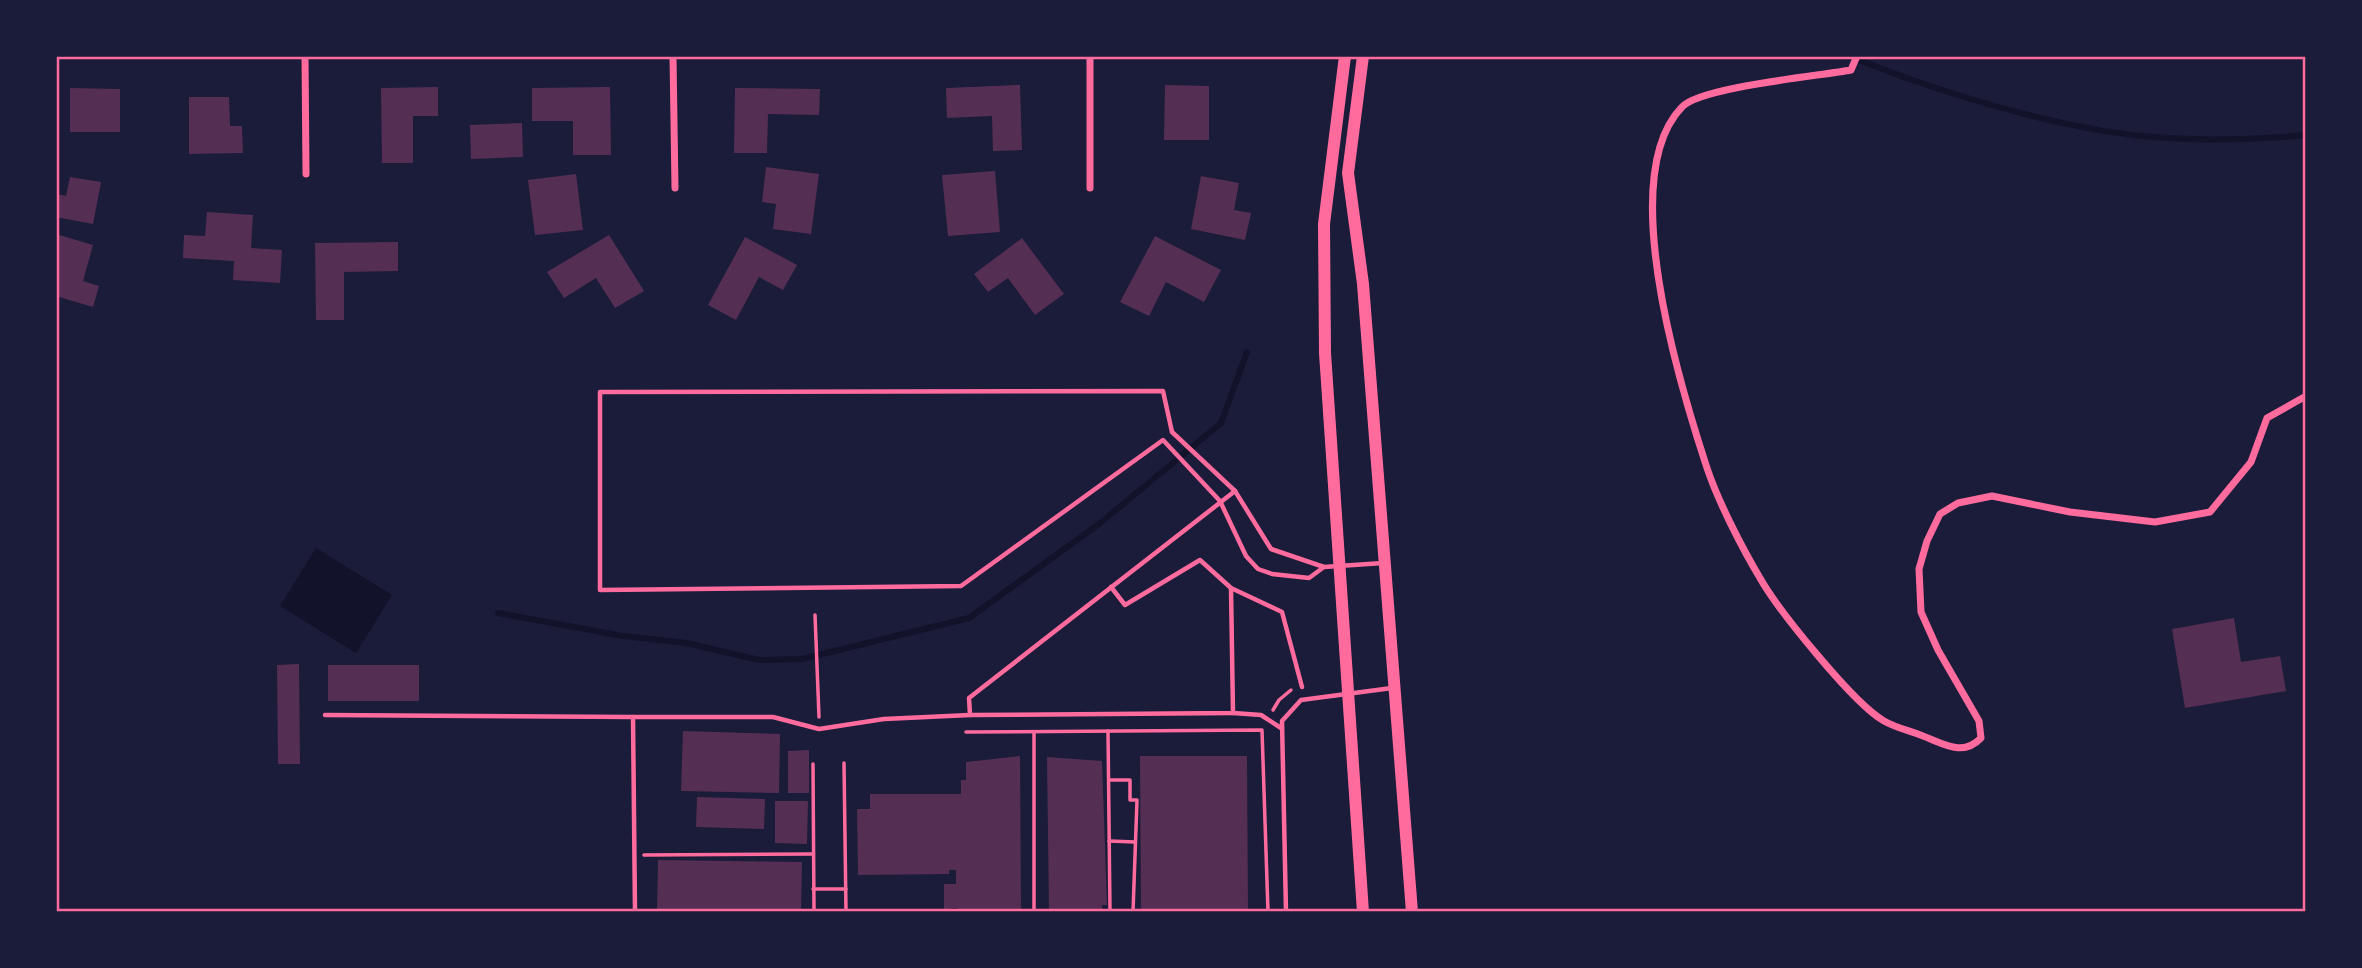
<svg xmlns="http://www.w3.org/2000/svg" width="2362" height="968" font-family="'Sofia Sans Condensed',sans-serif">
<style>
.water{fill:#12122b}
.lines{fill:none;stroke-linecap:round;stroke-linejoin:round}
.stream{stroke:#12122b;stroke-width:6}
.building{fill:#542f53}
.path{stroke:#ff6b9d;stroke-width:3.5}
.service{stroke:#ff6b9d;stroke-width:4.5}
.minor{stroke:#ff6b9d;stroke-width:7}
.secondary{stroke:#ff6b9d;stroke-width:12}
.neatline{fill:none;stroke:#ff6b9d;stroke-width:2.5}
</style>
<rect width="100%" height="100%" fill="#1b1b3a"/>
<polygon class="water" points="316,548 392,595 356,653 280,606"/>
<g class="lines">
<g class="stream">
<path d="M1849,56C1925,87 2024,118 2104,131C2170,142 2240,141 2306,135"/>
<polyline points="498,613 623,636 686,643 759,660 802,659 969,618 1099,524 1221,423 1247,352"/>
</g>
</g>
<g class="building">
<polygon points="1020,85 1022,150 993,151 992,116 947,118 946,88"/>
<polygon points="1165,85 1209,86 1209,140 1164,140"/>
<polygon points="438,87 438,116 413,116 413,163 382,163 381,88"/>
<polygon points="610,87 611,155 573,155 573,121 532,121 532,88"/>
<polygon points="70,88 120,89 120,132 70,132"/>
<polygon points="735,88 820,89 819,115 768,114 767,153 734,153"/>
<polygon points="189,97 229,97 230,126 242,126 243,153 189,154"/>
<polygon points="522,123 523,157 471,159 470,125"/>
<polygon points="766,167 819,174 811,234 773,229 776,204 762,202"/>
<polygon points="995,171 1000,232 948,236 942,175"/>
<polygon points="576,174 583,230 535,235 528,180"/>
<polygon points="1201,176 1239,183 1234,210 1251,213 1245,240 1191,229"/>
<polygon points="70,177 101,182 93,224 56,217 56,194 66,196"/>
<polygon points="207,212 253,215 251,248 282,250 280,283 233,280 234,261 183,258 184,235 205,236"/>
<polygon points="56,234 93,245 83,281 99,286 93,307 56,296"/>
<polygon points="609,235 644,291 615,308 596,278 564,298 547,272"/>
<polygon points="1155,236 1221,270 1204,302 1166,282 1149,316 1120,302"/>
<polygon points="745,237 797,265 783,290 759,277 736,320 708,305"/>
<polygon points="1022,238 1064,294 1035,315 1008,278 988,292 974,274"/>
<polygon points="398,242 398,271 344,272 344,320 316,320 315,243"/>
<polygon points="2234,618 2241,662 2280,656 2286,691 2185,708 2172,629"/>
<polygon points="299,664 300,764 278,764 277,665"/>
<rect x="328" y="665" width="91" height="36"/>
<polygon points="683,731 780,734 779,793 681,791"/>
<polygon points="809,750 809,793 788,793 788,751"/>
<polygon points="1020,756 1021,912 957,912 957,908 944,909 944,884 956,884 956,870 949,870 949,874 858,875 857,809 870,809 870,794 961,794 961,780 966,780 966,762"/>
<polygon points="1140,756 1247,756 1248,912 1141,912"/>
<polygon points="1047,757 1102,761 1107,905 1102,905 1102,912 1049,912"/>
<polygon points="697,797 765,799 764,829 696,827"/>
<polygon points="775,801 808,801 807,844 775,843"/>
<polygon points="658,860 802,862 801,912 657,912"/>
</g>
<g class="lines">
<g class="path">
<polyline points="815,615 819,717"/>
<polyline points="1273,710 1279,700 1291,690"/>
<polyline points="1108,731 1110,912"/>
<polyline points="966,732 1262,730 1268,912"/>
<polyline points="844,763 846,912"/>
<polyline points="813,764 814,912"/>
<polyline points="1109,780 1130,780 1130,800 1137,800 1133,912"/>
<polyline points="1109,841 1135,842"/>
<polyline points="644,855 813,854"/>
<polyline points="813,889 846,889"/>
<polyline points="1034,912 1034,732"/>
</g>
<g class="service">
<polyline points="1324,567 1309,578 1272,574 1258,569 1246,556 1220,501 1163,440 961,586 600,590 600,392 1163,391 1172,432 1235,491 1271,549 1324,567 1383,563"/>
<polyline points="1111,587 1125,605 1200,560 1231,588 1282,612 1302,687"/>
<polyline points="1231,588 1233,713 970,715 969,698 1235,491"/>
<polyline points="1233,713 1261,715 1281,728"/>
<polyline points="325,715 633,717 635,912"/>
<polyline points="633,717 773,717 819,729 884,719 970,715"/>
<polyline points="1286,912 1282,721 1301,700 1392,688"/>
</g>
<g class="minor">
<polyline points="305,56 306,174"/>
<polyline points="673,56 675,188"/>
<path d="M1857,56L1851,70C1819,76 1700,87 1682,107C1615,176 1680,386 1707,468C1718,501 1742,548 1760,578C1778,610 1854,704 1884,721C1896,728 1911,731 1923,736C1944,744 1963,757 1981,738L1979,721L1938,650L1921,612L1919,569L1927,541L1940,514L1958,503L1992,496L2070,512L2155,522L2210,512L2251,462L2267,418L2306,396"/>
<polyline points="1090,188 1090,56"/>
</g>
<g class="secondary">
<polyline points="1345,56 1324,224 1325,353 1363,912"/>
<polyline points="1363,56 1348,173 1363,284 1412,912"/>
</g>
</g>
<rect width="2362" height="968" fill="none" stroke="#1b1b3a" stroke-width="116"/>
<rect x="58" y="58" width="2246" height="852" class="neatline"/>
</svg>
